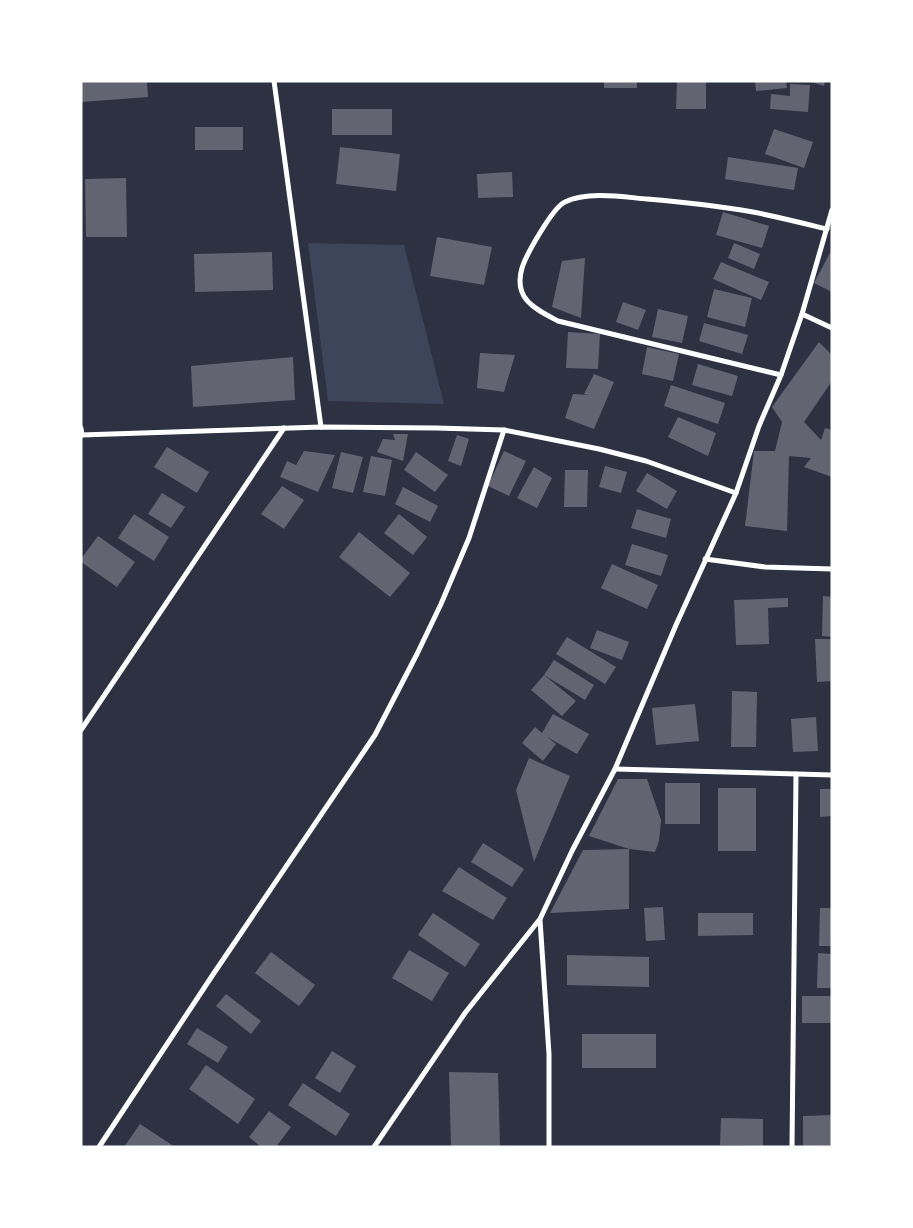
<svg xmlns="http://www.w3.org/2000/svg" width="913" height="1228" font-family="Cabin,sans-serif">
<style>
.green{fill:#3c4559}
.building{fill:#626471}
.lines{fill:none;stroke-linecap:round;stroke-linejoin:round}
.minor{stroke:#fff;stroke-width:5}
</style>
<rect width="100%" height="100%" fill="#2d3142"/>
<polygon class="green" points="308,243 404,245 444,404 328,401"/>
<g class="building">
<polygon points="81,81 147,81 148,97 81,102"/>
<rect x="604" y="81" width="33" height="7"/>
<polygon points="677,81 706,81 706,109 676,109"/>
<polygon points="755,81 786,81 787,88 756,91"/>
<polygon points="808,81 825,81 824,86"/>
<polygon points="790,84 810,85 808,112 770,109 771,94 790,96"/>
<rect x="332" y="109" width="60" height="26"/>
<rect x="195" y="127" width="48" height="23"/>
<polygon points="774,129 813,142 804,168 765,154"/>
<polygon points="340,147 400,154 396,191 336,184"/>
<polygon points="728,157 798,168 794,190 725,179"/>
<polygon points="512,172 513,197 478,198 477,174"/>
<polygon points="126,178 127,237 86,237 85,179"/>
<polygon points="723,212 769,226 762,248 716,235"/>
<polygon points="437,237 492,247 484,285 430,276"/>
<polygon points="734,243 760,254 754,269 728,258"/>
<polygon points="832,249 832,292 814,283"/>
<polygon points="272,252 273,290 195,292 194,254"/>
<polygon points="585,258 581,318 552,307 562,261"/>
<polygon points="721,262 769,282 761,300 713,279"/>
<polygon points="714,289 752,298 745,327 707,317"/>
<polygon points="623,302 646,310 638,330 616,322"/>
<polygon points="658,309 688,316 682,343 652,337"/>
<polygon points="704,323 748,335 742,354 699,341"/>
<polygon points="568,332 600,334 598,369 566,368"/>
<polygon points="819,342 832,355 832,381 804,422 821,440 825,428 832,430 832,477 804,467 811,458 789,456 787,531 745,526 754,451 775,451 782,422 772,407"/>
<polygon points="647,347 679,354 673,381 642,374"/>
<polygon points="480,353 515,355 504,392 477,388"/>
<polygon points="293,357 295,400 193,407 191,366"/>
<polygon points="698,364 738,376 732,396 692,385"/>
<polygon points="594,374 614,382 594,429 565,418 573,394 589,395 584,394"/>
<polygon points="671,385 725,403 718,424 664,406"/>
<polygon points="678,417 716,433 708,456 668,437"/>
<polygon points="393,434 408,434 403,461 377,452 383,439 395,440"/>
<polygon points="457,435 469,439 461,466 448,461"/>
<polygon points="167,447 209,472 197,493 154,467"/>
<polygon points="304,451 335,455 318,492 280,477 287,461 296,465"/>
<polygon points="504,451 526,461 509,496 488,486"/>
<polygon points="341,452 363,457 353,493 332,488"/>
<polygon points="416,452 448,475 435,492 404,470"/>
<polygon points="371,456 392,460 385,496 363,492"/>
<polygon points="605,466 627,472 621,493 599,487"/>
<polygon points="534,467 552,478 537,508 517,498"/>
<polygon points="565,470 588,470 587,507 564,507"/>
<polygon points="647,473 677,491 667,509 636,491"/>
<polygon points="282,486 304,500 284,529 261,514"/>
<polygon points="403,487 438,506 430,522 395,504"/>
<polygon points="162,493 185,507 171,528 148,514"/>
<polygon points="637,509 671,519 666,538 631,528"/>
<polygon points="134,514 169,537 154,561 118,538"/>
<polygon points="399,514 427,537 413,555 384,533"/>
<polygon points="359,532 410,573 390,597 339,557"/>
<polygon points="98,536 135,562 117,587 81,562 81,559"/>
<polygon points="632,544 668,555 661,576 625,565"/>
<polygon points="612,564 658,585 647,609 601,588"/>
<polygon points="823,596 832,597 832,637 822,636"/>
<polygon points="788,598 788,607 768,608 769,644 736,645 734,600"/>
<polygon points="597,630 629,642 622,660 590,648"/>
<polygon points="567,637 616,667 605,684 556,654"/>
<polygon points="815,639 832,639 832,681 817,682"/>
<polygon points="554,660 594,685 585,700 544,675"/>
<polygon points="544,675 576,701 562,716 531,690"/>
<polygon points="732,691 757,692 756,747 731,747"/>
<polygon points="695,704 699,741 656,745 652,708"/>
<polygon points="553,714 589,734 577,754 547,737 556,744 543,761 522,743 535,727 542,733"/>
<polygon points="816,717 818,751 793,752 791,719"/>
<polygon points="529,758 570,776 534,862 516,790"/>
<polygon points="618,779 647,779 661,820 659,841 655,852 629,849 589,836"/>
<rect x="665" y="783" width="35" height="41"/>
<rect x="718" y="788" width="38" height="63"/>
<polygon points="820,789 832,789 832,816 820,817"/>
<polygon points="483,843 524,869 512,887 471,862"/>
<polygon points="629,849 629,909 550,913 583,850"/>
<polygon points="459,867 507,898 493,920 442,891"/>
<polygon points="663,907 665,940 646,941 644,908"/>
<polygon points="820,908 832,908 832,946 819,946"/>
<polygon points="433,913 480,944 465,967 418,935"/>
<polygon points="698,913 753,913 753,935 698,936"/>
<polygon points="409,950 449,973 432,1001 392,978"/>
<polygon points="271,952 315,985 299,1006 255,973"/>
<polygon points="818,953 832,954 832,988 817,988"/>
<polygon points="567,955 649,957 649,987 567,985"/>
<polygon points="226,994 261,1021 251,1034 216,1006"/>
<rect x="802" y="996" width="30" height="27"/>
<polygon points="197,1028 228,1047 218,1063 187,1044"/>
<rect x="582" y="1034" width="74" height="34"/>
<polygon points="332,1051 356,1066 340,1093 315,1078"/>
<polygon points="206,1065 255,1099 238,1124 189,1089"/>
<polygon points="449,1072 498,1073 500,1147 451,1147"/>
<polygon points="303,1083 350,1114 336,1136 288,1105"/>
<polygon points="269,1111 291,1127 276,1147 261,1147 249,1137"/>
<polygon points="832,1115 832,1147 803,1147 803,1116"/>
<polygon points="721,1118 763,1119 763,1146 720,1145"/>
<polygon points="140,1124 175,1147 124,1147"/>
</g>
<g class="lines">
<g class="minor">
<polyline points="274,81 321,427"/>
<polyline points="802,314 832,328"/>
<path d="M781,375L558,321C535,309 513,299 522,268C526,255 553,207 565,202C588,191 623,197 647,199C682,202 718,206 753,212C778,217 802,223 827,229"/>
<polyline points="81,428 82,435"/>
<polyline points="81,435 321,427 436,428 504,430 599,449 646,461 736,493"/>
<polyline points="705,559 765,567 832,569"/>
<polyline points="81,730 284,428"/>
<polyline points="615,769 832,775"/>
<polyline points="540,920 549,1054 549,1147"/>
<polyline points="99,1147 212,976 375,735 417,654 441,604 469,538 504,430"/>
<polyline points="374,1147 465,1013 540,919 572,851 615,769 676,625 736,493 759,426 781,375 802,314 832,210"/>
<polyline points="792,1147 796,774"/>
</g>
</g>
<rect width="913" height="1228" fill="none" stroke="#ffffff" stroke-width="165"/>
</svg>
